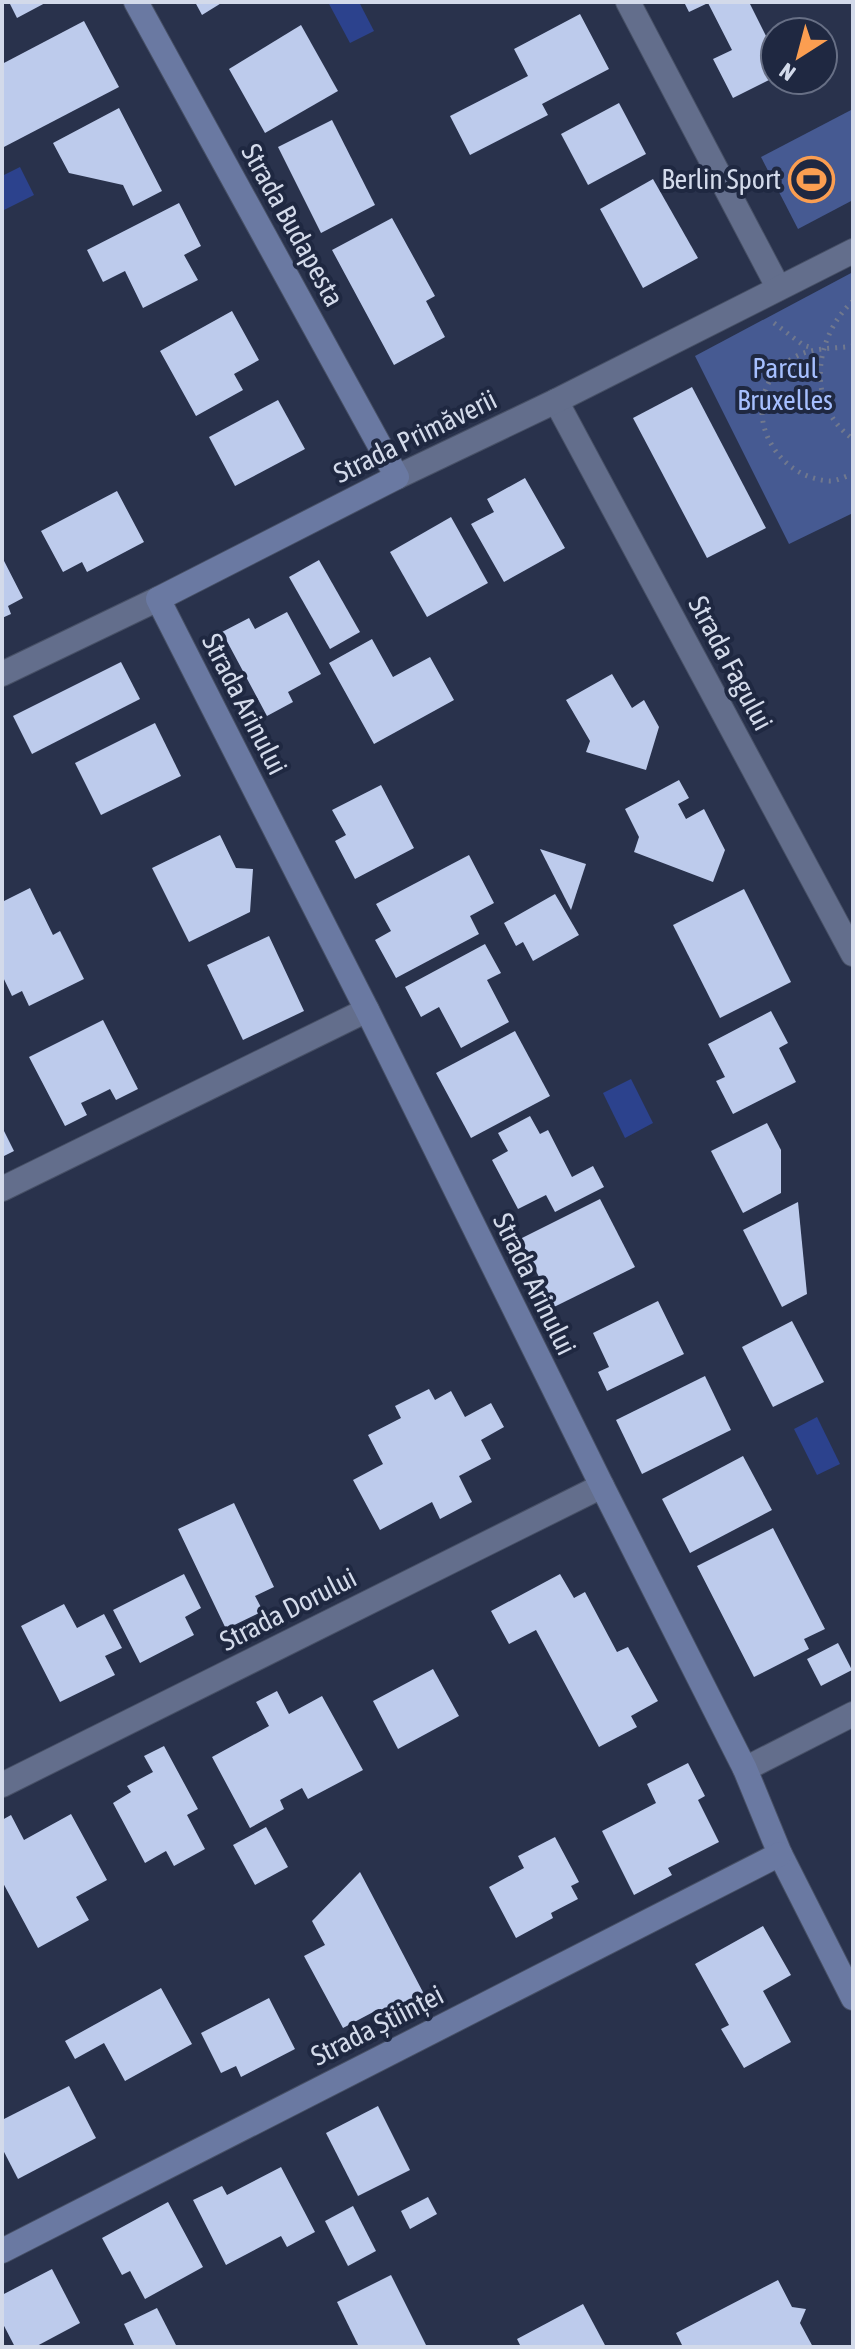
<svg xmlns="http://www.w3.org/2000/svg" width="855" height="2349" font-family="'Asap Condensed',sans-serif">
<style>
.green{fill:#465a92}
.water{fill:#2c428d}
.building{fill:#bdcbec}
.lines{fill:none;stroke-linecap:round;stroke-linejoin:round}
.street-casing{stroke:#475066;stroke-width:26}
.secondary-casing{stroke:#475066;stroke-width:26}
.path{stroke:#70788e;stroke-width:5;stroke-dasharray:2 6;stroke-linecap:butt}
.street{stroke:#636e8c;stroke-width:24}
.secondary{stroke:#6a79a2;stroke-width:24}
.labels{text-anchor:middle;stroke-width:8;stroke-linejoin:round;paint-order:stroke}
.poi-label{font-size:28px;fill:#d3daea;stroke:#1f2841;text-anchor:end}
.street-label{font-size:28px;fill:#d3daea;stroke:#1f2841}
.park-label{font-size:28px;fill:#a6bffe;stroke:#1f2841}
</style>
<rect width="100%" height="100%" fill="#29324c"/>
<g class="green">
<polygon points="853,109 853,200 798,229 761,157"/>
<polygon points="853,272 853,513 789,544 695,356"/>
</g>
<g class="water">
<polygon points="328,2 359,2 374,31 350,43"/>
<polygon points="20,167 34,195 2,211 2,176"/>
<polygon points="631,1079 653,1123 625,1138 603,1093"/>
<polygon points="817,1417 840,1464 817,1475 794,1429"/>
</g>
<g class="building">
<polygon points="9,2 47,2 17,18"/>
<polygon points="195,2 223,2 202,15"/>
<polygon points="684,2 749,2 775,54 775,77 733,98 713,59 732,50 708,3 689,12"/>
<polygon points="580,14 609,69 542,104 548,115 470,155 450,116 528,76 514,49"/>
<polygon points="84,21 119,87 2,148 2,64"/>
<polygon points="301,25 338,91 265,133 229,69"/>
<polygon points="619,103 646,154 588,185 561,134"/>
<polygon points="119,108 162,191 133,206 123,185 69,173 53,143"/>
<polygon points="332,120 375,205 321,233 278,147"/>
<polygon points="653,179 698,258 643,288 600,209"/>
<polygon points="179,203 201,246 184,255 198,280 143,308 125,271 103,282 87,250"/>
<polygon points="392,218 435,296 426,301 445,337 394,365 332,250"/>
<polygon points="232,311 259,360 234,374 243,390 196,416 160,351"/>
<polygon points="692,387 766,528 707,558 633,418"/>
<polygon points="278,400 305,449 235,486 209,437"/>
<polygon points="525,478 565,548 504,582 471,524 494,512 487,499"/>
<polygon points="117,491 144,542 87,572 82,562 63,572 41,531"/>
<polygon points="451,517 488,583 427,617 390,552"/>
<polygon points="2,557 23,598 8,606 11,614 2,618"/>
<polygon points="319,560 360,632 330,649 289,577"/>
<polygon points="287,612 321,674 288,692 293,702 267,716 222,632 249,618 255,629"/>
<polygon points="372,639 393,677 430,657 454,700 374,744 329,663"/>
<polygon points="121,662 140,699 32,754 13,716"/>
<polygon points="612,674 632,708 644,700 659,727 646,770 586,752 590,741 566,700"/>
<polygon points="155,723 181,776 101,815 75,763"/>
<polygon points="679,780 689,798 678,804 686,819 704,809 725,850 713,882 634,852 639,837 625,809"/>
<polygon points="381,785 414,848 355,879 335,841 346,835 332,810"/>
<polygon points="220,835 236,868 253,869 250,912 189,942 152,868"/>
<polygon points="540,849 586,864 571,910"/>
<polygon points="469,855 494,903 470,916 479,934 396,978 375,940 391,931 376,904"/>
<polygon points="30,888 53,935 60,931 84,979 29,1006 22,991 12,996 2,975 2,902"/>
<polygon points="744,889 791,982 720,1018 673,925"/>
<polygon points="555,894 579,935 533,961 523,942 516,946 504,923"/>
<polygon points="269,936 304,1011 243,1040 207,965"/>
<polygon points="485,944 501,973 487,980 509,1022 461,1048 439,1007 421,1017 405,987"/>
<polygon points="771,1011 788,1043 779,1048 796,1082 733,1114 716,1081 725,1077 708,1044"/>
<polygon points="103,1020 138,1089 116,1100 110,1089 96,1096 81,1103 87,1115 65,1126 29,1057"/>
<polygon points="515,1031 550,1096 471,1138 436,1073"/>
<polygon points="530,1116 540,1134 548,1130 572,1177 593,1166 604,1187 555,1212 546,1195 518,1209 492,1160 508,1151 498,1133"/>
<polygon points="767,1123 781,1150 781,1193 743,1213 711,1151"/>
<polygon points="2,1127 14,1151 2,1157"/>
<polygon points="600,1199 635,1267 554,1307 520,1239"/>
<polygon points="798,1202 807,1294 782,1307 743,1230"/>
<polygon points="658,1301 684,1354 607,1391 598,1372 609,1367 593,1333"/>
<polygon points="792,1321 824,1382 773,1407 742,1347"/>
<polygon points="705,1376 731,1430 642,1474 616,1420"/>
<polygon points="429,1389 435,1400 451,1391 465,1417 491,1403 504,1427 481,1440 491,1459 459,1476 472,1502 440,1519 432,1502 380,1530 353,1480 383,1464 368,1435 401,1418 395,1406"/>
<polygon points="743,1456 772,1510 690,1553 662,1499"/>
<polygon points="234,1503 274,1587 255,1596 263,1611 226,1629 178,1529"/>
<polygon points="773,1528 825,1629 804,1639 809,1649 754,1677 697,1566"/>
<polygon points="184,1574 201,1608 185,1617 194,1635 140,1663 113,1610"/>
<polygon points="560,1574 574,1598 585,1592 617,1652 628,1647 658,1701 631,1716 637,1727 599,1747 536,1630 509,1644 491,1611"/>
<polygon points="64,1604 77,1628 104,1614 122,1648 105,1656 115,1675 60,1702 21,1626"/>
<polygon points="838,1643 852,1670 821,1686 807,1659"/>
<polygon points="433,1669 459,1716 398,1749 373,1701"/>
<polygon points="277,1691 289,1714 322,1696 363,1770 308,1799 302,1788 280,1800 284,1809 250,1828 212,1757 269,1726 256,1702"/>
<polygon points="164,1746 198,1809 187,1815 205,1849 174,1866 166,1851 145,1863 113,1803 131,1792 127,1786 153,1772 144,1756"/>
<polygon points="688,1763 705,1796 698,1800 719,1842 668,1868 672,1875 634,1895 602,1831 656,1803 647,1784"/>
<polygon points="71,1814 107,1880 76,1897 89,1920 38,1948 2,1881 2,1820 11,1815 24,1840"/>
<polygon points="266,1827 288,1867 255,1885 233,1845"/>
<polygon points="555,1837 579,1882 571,1886 578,1899 551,1913 553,1918 516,1938 489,1887 524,1868 518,1856"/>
<polygon points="360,1872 425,1996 385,2018 379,2009 343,2028 304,1956 325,1945 312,1921"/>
<polygon points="763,1926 791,1975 763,1991 791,2042 744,2068 721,2029 729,2025 695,1964"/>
<polygon points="161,1988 192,2044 125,2081 104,2043 75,2059 65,2041"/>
<polygon points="269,1998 295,2049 241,2077 236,2066 221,2073 201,2033"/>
<polygon points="69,2086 96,2138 18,2179 2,2148 2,2120"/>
<polygon points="378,2106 410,2170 358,2196 326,2133"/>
<polygon points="281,2167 315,2232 287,2247 281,2236 226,2265 193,2200 222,2186 227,2195"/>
<polygon points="428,2197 437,2214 410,2229 401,2211"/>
<polygon points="168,2202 203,2267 145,2299 130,2271 122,2275 102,2238"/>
<polygon points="353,2206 376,2251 348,2266 325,2221"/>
<polygon points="52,2269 80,2323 35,2347 15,2347 2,2322 2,2295"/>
<polygon points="391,2275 427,2347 359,2347 337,2302"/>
<polygon points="778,2280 792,2307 806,2309 800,2323 813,2347 683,2347 676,2333"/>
<polygon points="583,2304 606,2347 521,2347 517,2339"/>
<polygon points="157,2308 177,2347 135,2347 124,2324"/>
</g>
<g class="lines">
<defs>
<g id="street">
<polyline points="628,2 778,287"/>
<polyline points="556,401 853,954"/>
<polyline points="397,477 556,401 853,251"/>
<polyline points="2,674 158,599"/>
<polyline points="2,1189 367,1010"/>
<polyline points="745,1769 853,1714"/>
<polyline points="2,1785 602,1486"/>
</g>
<g id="secondary">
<polyline points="136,2 397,477 158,599 367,1010 602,1486 745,1769 780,1854 853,1998"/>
<polyline points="2,2251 780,1854"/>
</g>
</defs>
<use href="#street" class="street-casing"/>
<use href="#secondary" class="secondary-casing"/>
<g class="path">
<path d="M853,301C814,337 805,405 853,439"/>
<polyline points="774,323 803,345 813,348"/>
<path d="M853,346C833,349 811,347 793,358C734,393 766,477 830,481C837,481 846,476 853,474"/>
</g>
<use href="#street" class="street"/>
<use href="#secondary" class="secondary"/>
</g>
<defs>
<symbol id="stadium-ring" viewBox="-11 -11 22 22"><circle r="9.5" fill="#1f2841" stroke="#fb9e51" stroke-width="1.5"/><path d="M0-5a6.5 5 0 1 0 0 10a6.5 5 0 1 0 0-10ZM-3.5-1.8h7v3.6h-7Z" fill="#fb9e51"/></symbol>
</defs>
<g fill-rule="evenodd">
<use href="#stadium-ring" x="786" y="154" width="51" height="51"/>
</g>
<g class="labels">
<g class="poi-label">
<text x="781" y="189">Berlin Sport</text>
</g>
<g class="street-label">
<text transform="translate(293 225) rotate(61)" y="10">Strada Budapesta</text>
<text transform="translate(415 436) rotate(-26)" y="10">Strada Primăverii</text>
<text transform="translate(731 663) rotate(62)" y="10">Strada Fagului</text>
<text transform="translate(245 704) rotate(63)" y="10">Strada Arinului</text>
<text transform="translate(535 1284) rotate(64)" y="10">Strada Arinului</text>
<text transform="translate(288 1609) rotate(-27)" y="10">Strada Dorului</text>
<text transform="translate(377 2025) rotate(-27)" y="10">Strada Științei</text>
</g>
<g class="park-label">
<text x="785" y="378">Parcul<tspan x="785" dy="32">Bruxelles</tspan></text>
</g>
</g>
<rect width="855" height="2349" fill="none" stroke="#d3daea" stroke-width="8"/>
<g transform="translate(799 56) rotate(216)"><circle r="38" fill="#1f2841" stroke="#676f85" stroke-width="2"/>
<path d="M0-6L14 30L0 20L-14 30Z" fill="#fb9e51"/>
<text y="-12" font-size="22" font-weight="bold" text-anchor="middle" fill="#d3daea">N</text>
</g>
</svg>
